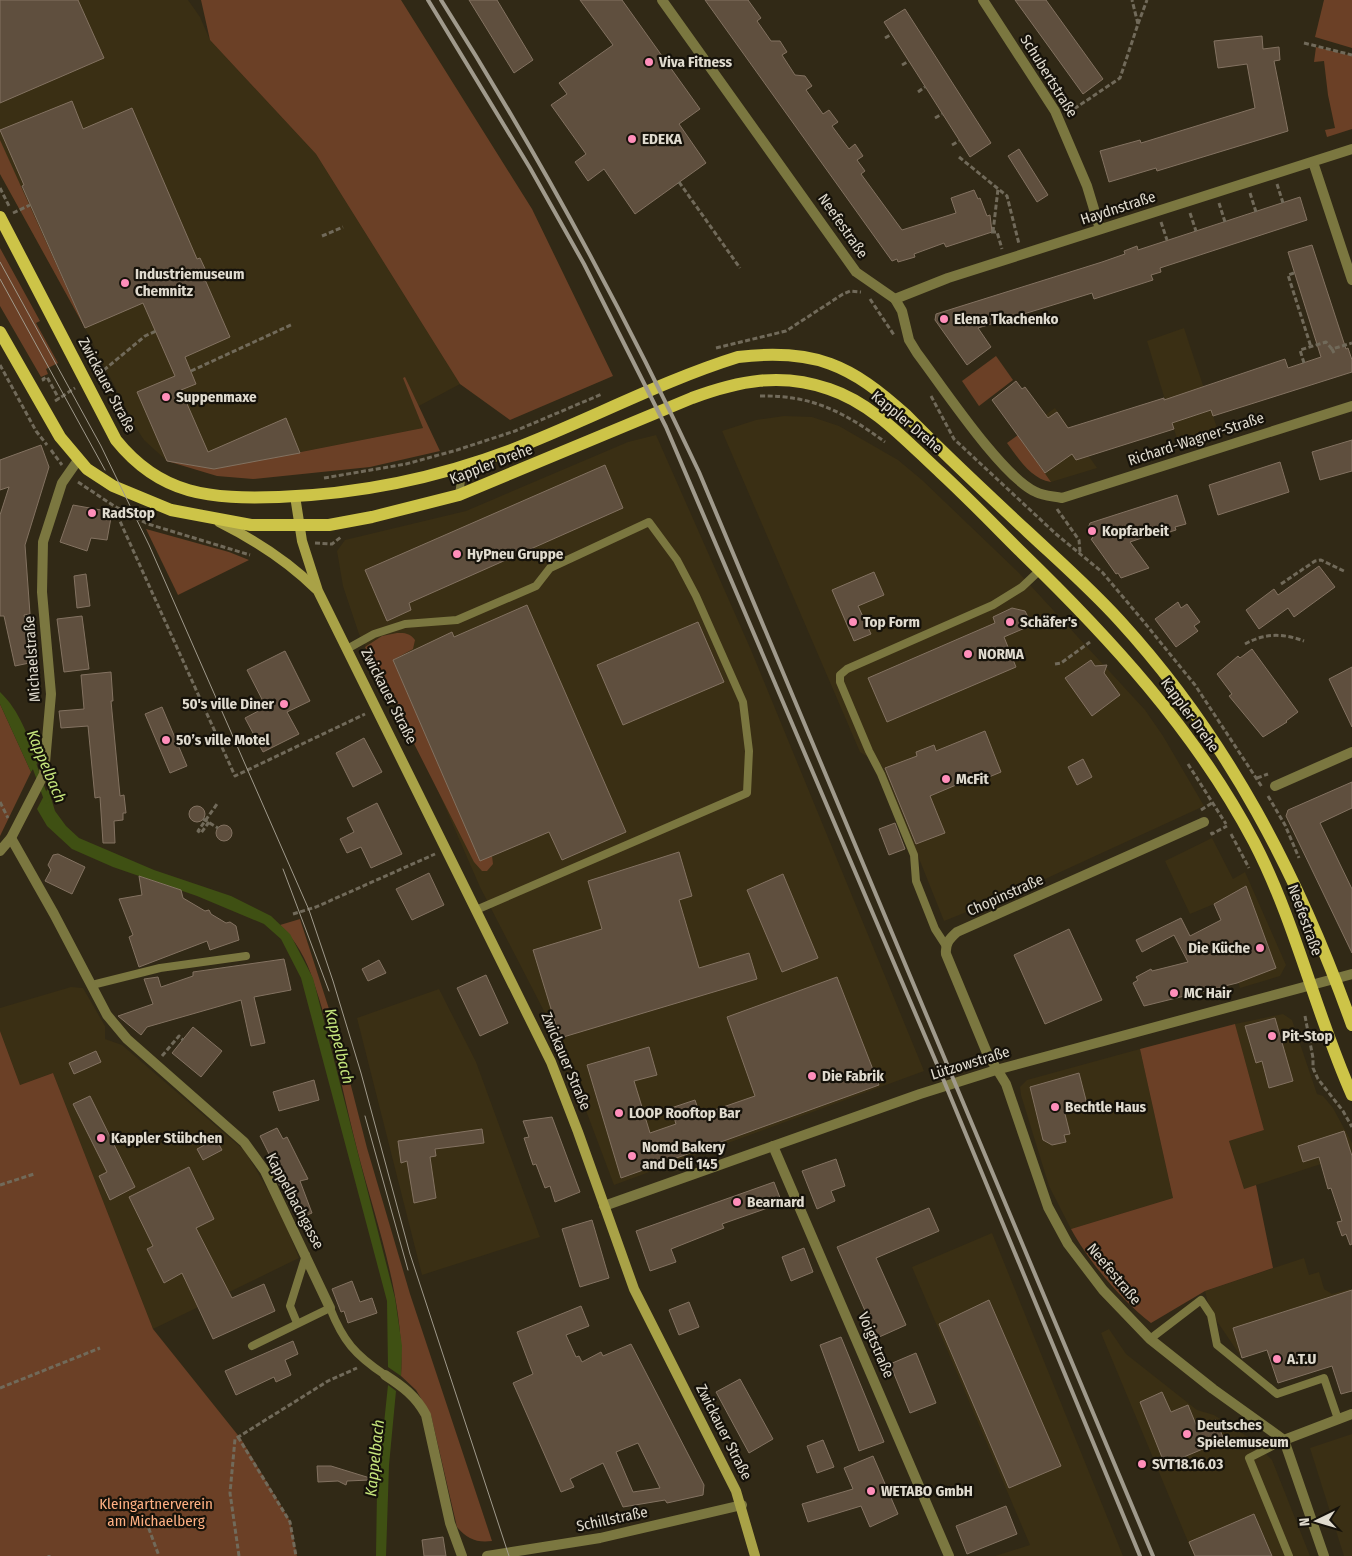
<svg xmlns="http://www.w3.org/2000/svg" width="1352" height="1556" font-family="'Fira Sans Condensed',sans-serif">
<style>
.built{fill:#3a2f14}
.green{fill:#6b4026}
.water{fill:#3f5013}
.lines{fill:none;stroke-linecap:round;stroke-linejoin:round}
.stream{stroke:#3f5013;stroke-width:5}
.building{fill:#5f4f3e;stroke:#837261;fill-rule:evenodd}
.path{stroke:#716a5a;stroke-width:3;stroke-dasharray:5 2.5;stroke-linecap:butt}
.service{stroke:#7b7740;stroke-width:8}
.minor{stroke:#7b7740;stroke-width:10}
.tertiary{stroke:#7b7740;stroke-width:10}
.secondary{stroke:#a9a247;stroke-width:10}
.primary{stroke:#cdc448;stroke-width:12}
.tram{stroke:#a09a8c;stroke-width:1}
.rail{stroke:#a09a8c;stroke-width:4}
.path-bridge{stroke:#716a5a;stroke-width:3;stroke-dasharray:5 2.5;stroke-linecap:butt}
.poi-dot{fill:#ff8eba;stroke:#16120a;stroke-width:2}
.labels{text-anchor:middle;stroke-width:4.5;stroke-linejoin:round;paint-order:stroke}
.poi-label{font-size:15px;font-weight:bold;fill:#e0dbcf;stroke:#16120a;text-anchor:start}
.street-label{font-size:15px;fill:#e0dbcf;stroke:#16120a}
.park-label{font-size:15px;fill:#ffb083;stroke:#16120a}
.water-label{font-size:16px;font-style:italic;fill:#c5e57c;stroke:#16120a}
</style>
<rect width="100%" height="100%" fill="#312916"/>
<g class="built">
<polygon points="0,0 188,0 200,17 210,40 316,154 460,384 415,408 423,428 214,469 167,461 144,440 135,426 85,328 0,174"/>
<polygon points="1184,328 1217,428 1178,442 1147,341"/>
<polygon points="1055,408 1097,468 1051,482 1018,435"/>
<polygon points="784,416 812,417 839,426 898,460 922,480 1019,573 1145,710 1163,736 1204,806 1019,891 944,921 882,766 860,752 722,431 756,420"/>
<polygon points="656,435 751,650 924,1071 614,1185 561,1044 480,887 416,740 359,634 343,586 337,551 345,540 466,511 628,442"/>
<polygon points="1212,838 1233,879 1245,872 1286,965 1280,976 1240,988 1217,922 1221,920 1214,904 1190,914 1165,861"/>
<polygon points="71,987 83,988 105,1026 105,1039 122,1045 245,1151 279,1209 299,1258 153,1329 53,1073 20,1085 0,1031 0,1008"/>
<polygon points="439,989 476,1062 540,1237 422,1275 357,1018"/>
<polygon points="1283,1014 1292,1020 1317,1094 1323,1096 1333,1108 1352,1143 1352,1154 1244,1189 1229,1141 1264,1130 1235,1024"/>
<polygon points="1140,1049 1173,1198 1071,1229 1049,1186 1021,1095 1020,1087 1027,1080"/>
<polygon points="992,1233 1123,1556 995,1556 1030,1545 912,1267"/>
<polygon points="1304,1258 1309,1275 1319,1272 1324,1289 1332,1294 1350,1289 1352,1291 1242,1358 1210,1311 1205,1291"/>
<polygon points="1109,1329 1126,1354 1197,1410 1214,1415 1251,1439 1272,1460 1310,1556 1194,1556 1101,1333"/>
<polygon points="1352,1434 1352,1556 1344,1556 1310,1448"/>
</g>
<g class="green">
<polygon points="201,0 401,0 532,209 613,376 510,420 460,384 316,154 210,40"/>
<polygon points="1324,0 1352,0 1352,48 1315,37"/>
<polygon points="1316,47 1352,56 1352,129 1327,137 1325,130 1335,128 1328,95 1324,61 1314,62"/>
<polygon points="0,140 85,328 0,174"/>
<polygon points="0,248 40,321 36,323 58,363 46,369 48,374 41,377 0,306"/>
<polygon points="996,356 1013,380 979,406 962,381"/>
<polygon points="405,377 440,451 370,467 253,479 217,476 167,461 214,469 423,428 403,378"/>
<path d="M1018,435L1051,482C1031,479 1019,459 1007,443Z"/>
<polygon points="146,529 229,552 249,560 178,595"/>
<path d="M397,633C405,633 410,633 415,640L413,649L393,660L480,860L492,856L493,864L487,871H482L474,862L365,647L382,636Z"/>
<polygon points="0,704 31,772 0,836"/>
<path d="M300,919L340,1043L367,1148L410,1294L492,1541C477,1543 467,1539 457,1527L431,1415L416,1390L401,1376C405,1299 376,1223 357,1149C343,1093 332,1035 313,980C307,960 295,939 280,925Z"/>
<path d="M1235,1024L1264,1130L1229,1141L1244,1189L1256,1185L1273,1268L1205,1291L1151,1323C1122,1301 1089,1262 1071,1229L1173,1198L1140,1049Z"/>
<polygon points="0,1031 20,1085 53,1073 153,1329 241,1439 290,1521 297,1556 0,1556"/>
</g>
<g class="water">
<path d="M0,692C20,711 28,737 38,762L31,772L0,704Z"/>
<polygon points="48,788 55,811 66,826 79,838 154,870 231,896 271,916 290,934 313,978 395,1298 402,1346 401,1376 388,1367 387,1301 301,978 281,939 264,924 197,896 113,867 72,849 47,826 37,809"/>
<polygon points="388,1385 396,1391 389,1465 386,1556 376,1556 377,1491"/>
</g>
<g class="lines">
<polyline class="stream" points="33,762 47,801"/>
</g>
<g class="building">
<polygon points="0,0 78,0 104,58 0,103"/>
<polygon points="469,0 497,0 533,60 514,73"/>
<polygon points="580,0 622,0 700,109 679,124 706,163 635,214 604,169 588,181 575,162 586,154 551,105 567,94 559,83 613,45"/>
<polygon points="705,0 748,0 761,18 757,21 771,41 780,41 787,52 782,55 795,75 805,76 812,86 806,90 823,114 829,110 838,122 832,126 849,149 855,144 863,156 857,160 865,171 861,174 902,230 956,213 951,198 974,190 978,199 980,198 987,216 990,215 992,232 946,247 944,243 914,254 915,257 898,262 897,259 892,261"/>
<polygon points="1015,0 1046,0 1103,79 1083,94"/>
<polygon points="905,9 991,143 970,157 884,22"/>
<polygon points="1262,36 1263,49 1279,47 1280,60 1274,61 1288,131 1157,171 1156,168 1109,182 1100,151 1140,140 1141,143 1255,108 1247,64 1218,68 1214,41"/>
<polygon points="72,101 83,129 132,108 197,259 200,258 207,273 203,275 230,337 185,357 196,384 181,390 208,452 286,418 300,453 214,469 167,461 137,392 175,376 143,303 85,328 22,186 24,185 0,130"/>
<polygon points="1019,149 1048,195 1037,202 1008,156"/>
<polygon points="1300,197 1307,220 1160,268 1161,272 1151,275 1153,280 1094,299 1092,293 1079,297 978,328 991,347 967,365 935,320 936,314 1102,262 1125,254 1124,251 1137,246 1138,250"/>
<polygon points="1312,245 1346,349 1348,348 1352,360 1352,372 1213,416 1211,410 1172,423 1174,429 1076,460 1072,454 1045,473 992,400 1016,381 1022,389 1025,387 1048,418 1057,412 1068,428 1164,398 1164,400 1285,359 1288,368 1321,357 1288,252"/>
<polygon points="1352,440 1352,471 1320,480 1312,452"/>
<polygon points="41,445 49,467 25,545 30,614 24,615 34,662 15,666 4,616 0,616 0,515 9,487 0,490 0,460"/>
<polygon points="1280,462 1289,492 1218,515 1209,485"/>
<polygon points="605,465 623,508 409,603 411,610 387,621 365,570"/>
<polygon points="1177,495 1186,524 1175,527 1176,530 1163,534 1162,531 1130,542 1149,568 1121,578 1118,573 1116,574 1091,539 1093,538 1087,531 1090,523"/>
<polygon points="73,505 112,512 107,540 91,538 87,551 60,542"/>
<polygon points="1319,566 1335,587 1294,617 1288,608 1259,629 1246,610 1274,589 1278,595"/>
<polygon points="874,572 884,595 858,606 871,634 854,641 832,590"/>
<polygon points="86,574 90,606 77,608 74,576"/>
<polygon points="1178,602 1181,608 1187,604 1200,622 1194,626 1198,631 1176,647 1155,619"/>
<polygon points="527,605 626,832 562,860 549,832 480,861 393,660 452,632 454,637"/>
<polygon points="1012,608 1025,611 1032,625 1004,637 1016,667 887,722 868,678 995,623 993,617"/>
<polygon points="82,616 89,669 64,672 57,619"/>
<polygon points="698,622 724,682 623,725 597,665"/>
<polygon points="1252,649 1298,712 1286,721 1287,722 1263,737 1229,696 1232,694 1217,674 1238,656 1240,658"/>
<polygon points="285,651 310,701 287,712 299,734 263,752 245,718 266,707 247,670"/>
<polygon points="1091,660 1095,666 1107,665 1104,673 1120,695 1092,716 1065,678"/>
<polygon points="1352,667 1352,727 1329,679"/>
<polygon points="111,672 113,701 111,701 120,796 124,795 126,813 123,813 123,820 114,821 115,843 103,843 100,797 95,798 88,726 61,728 59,711 84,709 81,675"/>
<polygon points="162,707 187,766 170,773 145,714"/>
<polygon points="985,731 1001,772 970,785 968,780 930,796 945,833 916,844 885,768 917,756 916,752 934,745 936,751"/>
<polygon points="364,738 382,772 353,787 336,753"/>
<polygon points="1083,759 1092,777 1077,785 1068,767"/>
<polygon points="1352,782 1352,808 1320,823 1352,889 1352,953 1286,816 1288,810"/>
<polygon points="377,803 402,854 371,868 361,847 347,853 340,839 354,832 347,818"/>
<circle cx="197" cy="814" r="8"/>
<polygon points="895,823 905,849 889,855 879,829"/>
<circle cx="224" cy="833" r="8"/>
<polygon points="679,852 692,896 679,900 699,968 749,953 757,979 560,1038 533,950 602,929 588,881"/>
<polygon points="58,854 85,867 72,894 45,881 51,870 48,865 53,855"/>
<polygon points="429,873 444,905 412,920 396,889"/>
<polygon points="783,874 818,958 782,972 747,890"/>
<polygon points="139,876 181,890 183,898 205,911 209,910 211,914 226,923 230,922 236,926 239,940 210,950 207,941 139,967 129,937 133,935 119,899 142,895"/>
<polygon points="1246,886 1276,968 1237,983 1144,1006 1133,983 1138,980 1136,977 1151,969 1152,971 1188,962 1174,935 1142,952 1136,940 1181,918 1190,936 1221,920 1214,904"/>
<polygon points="1069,929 1102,1000 1045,1024 1014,955"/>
<polygon points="284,959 291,990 254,997 265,1043 251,1046 241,1000 147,1027 141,1035 118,1016 153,1004 144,979 158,977 161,987 193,976 193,972"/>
<polygon points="379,960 386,973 368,981 362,969"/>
<polygon points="486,975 508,1023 480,1036 457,988"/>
<polygon points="837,977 879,1085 621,1178 587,1065 649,1047 657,1075 634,1081 650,1133 676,1124 671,1108 695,1100 700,1115 755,1096 727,1017"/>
<polygon points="1275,1018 1293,1081 1269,1088 1262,1061 1256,1063 1245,1026"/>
<polygon points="193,1027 222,1051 201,1077 172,1053"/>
<polygon points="96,1051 101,1062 74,1074 69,1063"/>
<polygon points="1079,1073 1087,1104 1064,1110 1070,1134 1064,1135 1066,1142 1052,1145 1043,1140 1030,1087"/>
<polygon points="314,1080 319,1100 279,1111 273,1092"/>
<polygon points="90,1096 135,1187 110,1200 99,1176 107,1172 73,1104"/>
<polygon points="552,1117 580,1192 555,1202 550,1186 545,1188 536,1164 533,1165 524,1138 529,1137 523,1121"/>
<polygon points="277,1128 283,1139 287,1137 308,1179 300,1181 312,1213 298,1219 284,1184 280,1186 266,1158 270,1156 260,1136"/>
<polygon points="482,1129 484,1143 435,1149 436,1156 430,1157 436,1198 414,1203 407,1161 401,1163 398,1141"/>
<polygon points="1344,1131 1352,1156 1352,1244 1350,1245 1346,1234 1342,1236 1337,1222 1342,1221 1331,1188 1328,1189 1319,1157 1303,1162 1298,1146"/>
<polygon points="216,1139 222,1150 203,1160 197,1149"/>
<polygon points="836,1159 845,1186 831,1191 835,1201 817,1209 802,1171"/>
<polygon points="189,1167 214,1219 196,1228 232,1298 264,1284 275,1311 213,1339 182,1273 164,1283 147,1249 153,1246 129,1197"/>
<polygon points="774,1182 782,1203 722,1224 724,1228 671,1249 676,1262 650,1271 636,1231"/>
<polygon points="929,1208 939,1231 876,1258 906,1325 877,1338 837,1247"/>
<polygon points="592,1220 609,1278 580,1287 562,1229"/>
<polygon points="804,1248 813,1272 791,1281 782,1257"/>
<polygon points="352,1281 360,1302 372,1298 377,1313 348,1323 344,1311 341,1312 332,1289"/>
<polygon points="1352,1290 1352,1391 1341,1394 1332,1366 1278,1383 1267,1350 1242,1358 1233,1328"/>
<polygon points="989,1300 1061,1466 1009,1488 939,1324"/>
<polygon points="689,1302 699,1327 679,1335 669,1310"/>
<path d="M581,1306L589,1326L566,1335L576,1357L579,1356L582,1362L601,1352L603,1356L631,1344L704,1485L703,1495L667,1503L665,1500L623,1507L603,1463L570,1479L574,1487L561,1492L513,1383L533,1374L517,1332ZM638,1443L660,1488L633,1492L616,1452Z"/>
<polygon points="841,1337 884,1442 859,1451 820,1345"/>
<polygon points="293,1341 298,1354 285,1360 291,1375 276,1382 274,1377 236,1395 225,1371"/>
<polygon points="916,1353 936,1403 910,1413 890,1364"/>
<polygon points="740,1379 773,1439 749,1453 716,1392"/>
<polygon points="1162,1392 1171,1412 1188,1405 1197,1427 1216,1420 1224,1440 1165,1465 1140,1402"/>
<polygon points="823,1440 834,1467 817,1473 807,1446"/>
<polygon points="873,1456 898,1514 870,1527 861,1506 808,1522 802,1504 853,1489 844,1468"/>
<polygon points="317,1466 331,1466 370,1478 370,1480 347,1481 346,1485 338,1481 318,1482"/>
<polygon points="1006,1506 1017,1534 967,1554 956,1526"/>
<polygon points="1254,1514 1272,1556 1195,1556 1189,1542"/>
<polygon points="443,1537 446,1556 424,1556 422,1540"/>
</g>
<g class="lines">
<g class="path">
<polyline points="1138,24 1147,0"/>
<polyline points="885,38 892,34"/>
<polyline points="1304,43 1352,55"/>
<polyline points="902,65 909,61"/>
<polyline points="918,92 925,87"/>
<polyline points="1068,113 1120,78 1138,24 1132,0"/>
<polyline points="935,118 942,114"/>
<polyline points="952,145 959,141"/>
<polyline points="959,157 1007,196 1019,244"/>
<polyline points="679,182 740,268"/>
<polyline points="1277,184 1283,203"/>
<polyline points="0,188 9,206"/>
<polyline points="1250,193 1256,212"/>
<polyline points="1219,203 1225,222"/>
<polyline points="13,213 30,205"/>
<polyline points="1190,213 1196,231"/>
<polyline points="1161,222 1167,240"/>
<polyline points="991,232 997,232 1002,249"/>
<polyline points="993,232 998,189"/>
<polyline points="322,236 343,227"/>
<polyline points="1294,273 1288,275 1311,347"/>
<polyline points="870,299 894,335"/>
<polyline points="716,348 786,331 843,294 850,291 861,292"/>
<polyline points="1334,353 1332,349 1352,343"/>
<polyline points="1304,363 1300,350 1326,342 1332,349"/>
<polyline points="0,365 36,431 47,445"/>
<polyline points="191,371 293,324"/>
<polyline points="98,375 145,336 156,331"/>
<polyline points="44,381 43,379 47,377 59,399"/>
<path d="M760,396C812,395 844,412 885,442"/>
<polyline points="931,396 954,439 1056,534 1102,572 1144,622 1195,685 1262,787"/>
<polyline points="55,401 75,388"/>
<polyline points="51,450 62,465"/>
<polyline points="324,478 406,464 457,450 515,431 602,394"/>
<polyline points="78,482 114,506 148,524 250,555"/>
<polyline points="114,508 235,776 365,714"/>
<polyline points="1057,509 1079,540 1080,552"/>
<polyline points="315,543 332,544 341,537"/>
<polyline points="1281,584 1315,561 1321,560 1346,572"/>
<path d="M1245,644C1265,633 1282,633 1304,641"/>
<polyline points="1055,664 1061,663 1090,642"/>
<polyline points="1188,764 1226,824"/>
<polyline points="1257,778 1268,774"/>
<polyline points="1268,796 1285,825 1299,858"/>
<polyline points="0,802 8,818"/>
<polyline points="1201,810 1212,803"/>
<polyline points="209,822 201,833 198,831 217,804"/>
<polyline points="1211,832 1212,834 1227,826"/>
<polyline points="1231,834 1249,868"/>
<polyline points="293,914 316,907 435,854"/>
<polyline points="1305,1016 1313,1058 1313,1068 1318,1079 1343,1111 1352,1127"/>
<polyline points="162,1056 179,1036 183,1040"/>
<polyline points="0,1185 34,1174"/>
<polyline points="0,1388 100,1348"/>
<polyline points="238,1437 290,1522 296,1556"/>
<polyline points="146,1521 159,1556"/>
<polyline points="49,1555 49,1556"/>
<polyline points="239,1556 230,1493 235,1439 328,1381 357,1368"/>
</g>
<g class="service">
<polyline points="459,495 463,466"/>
<polyline points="347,649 374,634 405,624 457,620 536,586 550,568 649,522 677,560 696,596 743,702 749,751 747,793 476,910"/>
<polyline points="946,946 935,929 916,881 914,855 881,774 869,751 840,682 840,675 847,669 993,605 1022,587 1040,570"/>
<polyline points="92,985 160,968 246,956"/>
<polyline points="297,1323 290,1306 306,1255"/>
<polyline points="1150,1339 1201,1300 1211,1315 1217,1345 1277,1394 1324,1378 1338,1419"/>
<path d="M252,1346L330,1308C343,1341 355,1355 385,1375"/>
<polyline points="1284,1440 1249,1458 1289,1556"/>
</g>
<g class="minor">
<path d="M662,0L856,272L895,299L902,311L909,340L917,353C942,386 1002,477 1036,492C1044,496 1053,496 1062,498L1352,406"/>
<polyline points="983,0 1055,111 1087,186 1100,229"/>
<polyline points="1313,162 1352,280"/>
<polyline points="895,299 948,278 1352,149"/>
<polyline points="1275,786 1352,752"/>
<path d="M1204,822L957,932C949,939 945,944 946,954L987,1053L1006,1084L1048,1207L1068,1244L1103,1290L1150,1339L1213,1389L1284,1440L1352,1414"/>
<polyline points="11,838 54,914 107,1015 127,1039 244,1142 265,1171 330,1308"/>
<polyline points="0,851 11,838 44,774 51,694 42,592 43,542 62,483 78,460"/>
<polyline points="773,1146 949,1556"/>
<path d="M385,1375C402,1386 416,1396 426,1415L450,1523L462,1556"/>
<polyline points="1284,1440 1324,1556"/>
<polyline points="487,1556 600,1538 742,1505"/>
</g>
<polyline class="tertiary" points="604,1206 920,1094 996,1070 1352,974"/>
<g class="secondary">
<polyline points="295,496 302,541 318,591 551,1062 578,1132 634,1289 736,1491 755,1556"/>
<path d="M219,522C255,540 287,560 316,589"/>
</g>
<g class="primary">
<path d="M0,217L116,440C161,496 211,499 279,497C358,494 437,478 511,450C587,421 661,381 738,357C815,348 851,365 906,415C945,455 987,494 1028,532C1059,561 1091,589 1120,621C1227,738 1299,876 1352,1025"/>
<path d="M0,332L60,437L87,469L113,486L171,510L251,525H329L372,517L459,495L692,398C738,381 781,372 829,389C874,404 907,442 941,473C968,498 993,524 1019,550C1109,637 1195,730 1254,842C1296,923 1315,1012 1352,1095"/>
</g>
<g class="tram">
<polyline points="0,262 101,446 149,545 309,910 333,981 361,1073 410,1254 509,1556"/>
<polyline points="0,279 105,470"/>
<polyline points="283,869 329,991"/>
<polyline points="365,1116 408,1270"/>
</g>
<g class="rail">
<polyline points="428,0 530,168 584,264 666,427 939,1069 1140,1556"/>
<path d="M441,0C538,153 622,308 699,472L1153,1556"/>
</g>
<polyline class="path-bridge" points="203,819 218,828"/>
</g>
<g class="poi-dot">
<circle cx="649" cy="62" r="5"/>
<circle cx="632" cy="139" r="5"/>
<circle cx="125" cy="283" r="5"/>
<circle cx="944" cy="319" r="5"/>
<circle cx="166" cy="397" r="5"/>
<circle cx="92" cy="513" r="5"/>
<circle cx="1092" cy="531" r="5"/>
<circle cx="457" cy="554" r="5"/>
<circle cx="853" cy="622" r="5"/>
<circle cx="1010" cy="622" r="5"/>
<circle cx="968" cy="654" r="5"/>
<circle cx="284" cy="704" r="5"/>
<circle cx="166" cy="740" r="5"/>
<circle cx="946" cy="779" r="5"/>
<circle cx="1260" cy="948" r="5"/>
<circle cx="1174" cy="993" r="5"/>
<circle cx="1272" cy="1036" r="5"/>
<circle cx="812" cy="1076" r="5"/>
<circle cx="1055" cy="1107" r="5"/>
<circle cx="619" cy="1113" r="5"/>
<circle cx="101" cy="1138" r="5"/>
<circle cx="632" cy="1156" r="5"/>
<circle cx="737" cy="1202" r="5"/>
<circle cx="1277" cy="1359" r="5"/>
<circle cx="1187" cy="1434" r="5"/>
<circle cx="1142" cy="1464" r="5"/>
<circle cx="871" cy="1491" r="5"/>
</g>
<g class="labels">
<g class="poi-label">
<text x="659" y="67">Viva Fitness</text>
<text x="642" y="144">EDEKA</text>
<text x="135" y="279">Industriemuseum<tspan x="135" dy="17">Chemnitz</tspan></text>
<text x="954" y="324">Elena Tkachenko</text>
<text x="176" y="402">Suppenmaxe</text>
<text x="102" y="518">RadStop</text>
<text x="1102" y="536">Kopfarbeit</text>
<text x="467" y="559">HyPneu Gruppe</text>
<text x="863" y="627">Top Form</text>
<text x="1020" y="627">Schäfer's</text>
<text x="978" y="659">NORMA</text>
<text x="274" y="709" text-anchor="end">50's ville Diner</text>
<text x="176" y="745">50’s ville Motel</text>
<text x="956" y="784">McFit</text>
<text x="1250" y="953" text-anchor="end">Die Küche</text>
<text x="1184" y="998">MC Hair</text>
<text x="1282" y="1041">Pit-Stop</text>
<text x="822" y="1081">Die Fabrik</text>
<text x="1065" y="1112">Bechtle Haus</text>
<text x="629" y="1118">LOOP Rooftop Bar</text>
<text x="111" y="1143">Kappler Stübchen</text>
<text x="642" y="1152">Nomd Bakery<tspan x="642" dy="17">and Deli 145</tspan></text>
<text x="747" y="1207">Bearnard</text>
<text x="1287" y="1364">A.T.U</text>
<text x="1197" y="1430">Deutsches<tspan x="1197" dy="17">Spielemuseum</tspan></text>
<text x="1152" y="1469">SVT18.16.03</text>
<text x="881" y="1496">WETABO GmbH</text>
</g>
<g class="street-label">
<text transform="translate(1049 76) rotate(58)" y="5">Schubertstraße</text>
<text transform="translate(1118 208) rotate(-18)" y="5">Haydnstraße</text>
<text transform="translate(843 226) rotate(55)" y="5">Neefestraße</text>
<text transform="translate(107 385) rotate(62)" y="5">Zwickauer Straße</text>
<text transform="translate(907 422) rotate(40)" y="5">Kappler Drehe</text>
<text transform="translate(1196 439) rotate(-18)" y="5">Richard-Wagner-Straße</text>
<text transform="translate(491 464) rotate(-21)" y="5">Kappler Drehe</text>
<text transform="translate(32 659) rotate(-94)" y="5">Michaelstraße</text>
<text transform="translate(389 696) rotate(63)" y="5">Zwickauer Straße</text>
<text transform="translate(1190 715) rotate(54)" y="5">Kappler Drehe</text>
<text transform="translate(1005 895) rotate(-24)" y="5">Chopinstraße</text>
<text transform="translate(1305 920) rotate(70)" y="5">Neefestraße</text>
<text transform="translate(566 1061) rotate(67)" y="5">Zwickauer Straße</text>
<text transform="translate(970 1063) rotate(-17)" y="5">Lützowstraße</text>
<text transform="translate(295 1201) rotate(62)" y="5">Kappelbachgasse</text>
<text transform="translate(1114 1274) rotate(50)" y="5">Neefestraße</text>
<text transform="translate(876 1345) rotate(67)" y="5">Voigtstraße</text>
<text transform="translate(724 1432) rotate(63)" y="5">Zwickauer Straße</text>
<text transform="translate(612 1519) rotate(-12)" y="5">Schillstraße</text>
</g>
<g class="park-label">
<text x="156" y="1509">Kleingartnerverein<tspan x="156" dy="17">am Michaelberg</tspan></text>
</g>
<g class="water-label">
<text transform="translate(47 766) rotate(67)" y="6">Kappelbach</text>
<text transform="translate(340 1046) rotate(76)" y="6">Kappelbach</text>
<text transform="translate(374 1458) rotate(-84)" y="6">Kappelbach</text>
</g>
</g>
<g transform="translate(1317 1521) rotate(265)" stroke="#16120a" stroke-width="4" paint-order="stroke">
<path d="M0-4L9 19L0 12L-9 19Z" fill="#e0dbcf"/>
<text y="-8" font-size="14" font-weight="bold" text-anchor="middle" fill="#e0dbcf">N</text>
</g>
</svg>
